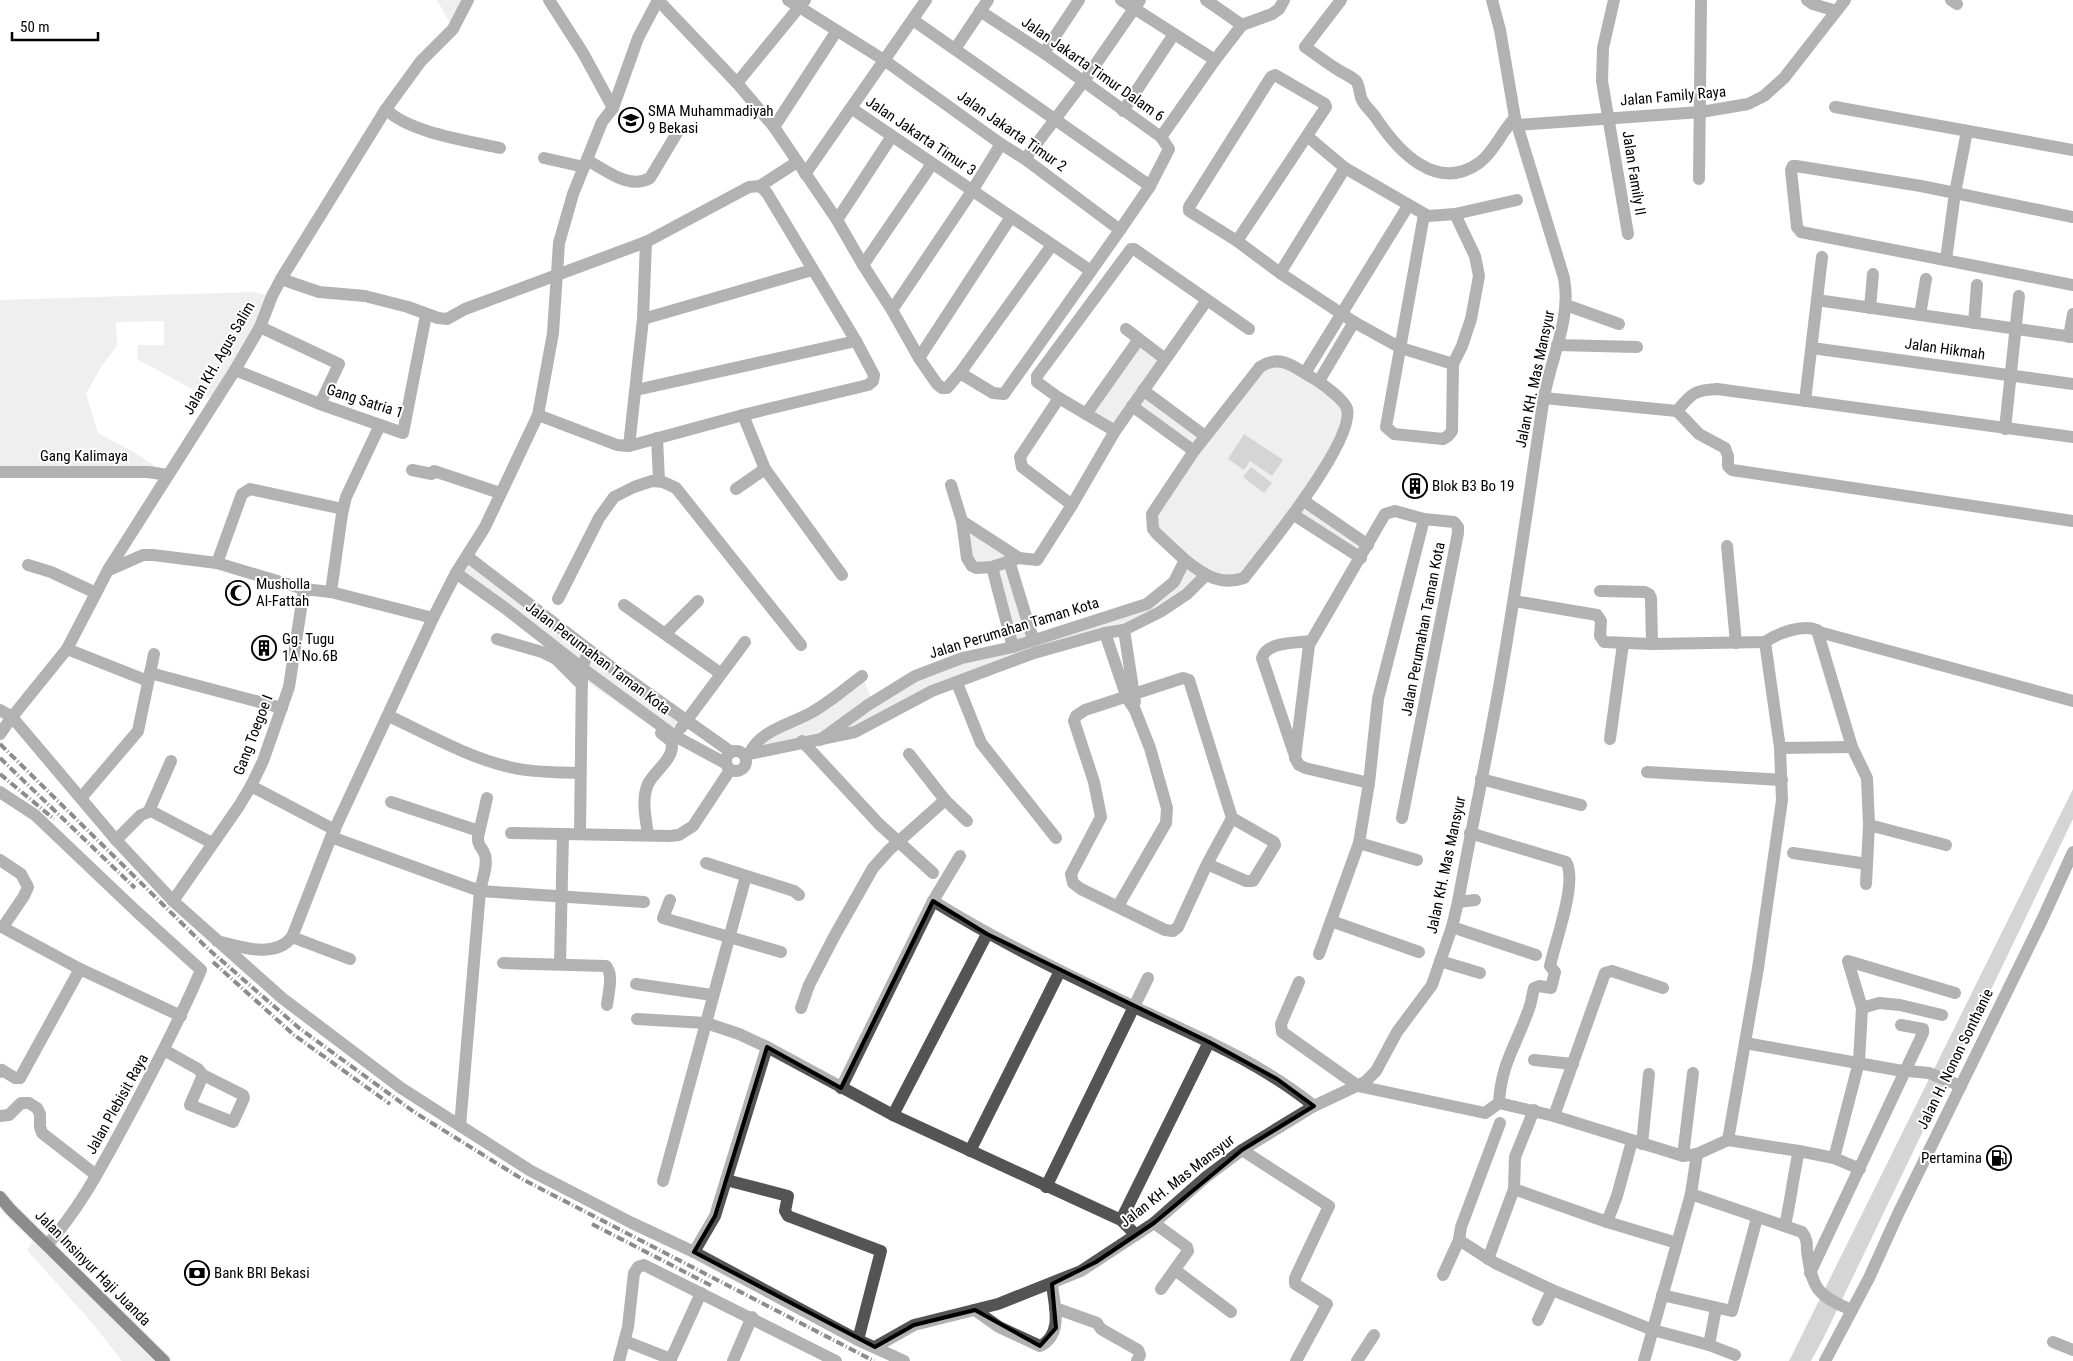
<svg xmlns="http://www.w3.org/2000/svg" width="2073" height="1361" font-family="'Roboto Condensed',sans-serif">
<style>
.green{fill:#dbdbdb}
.water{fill:#a2a2a2}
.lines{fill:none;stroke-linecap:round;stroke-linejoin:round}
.major-casing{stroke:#dbdbdb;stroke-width:15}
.minor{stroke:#545454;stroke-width:12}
.major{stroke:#000;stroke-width:12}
.rail{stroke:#000;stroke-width:4;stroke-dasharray:8 2.5 1 2.5;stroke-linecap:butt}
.marked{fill:none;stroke:#000;stroke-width:4;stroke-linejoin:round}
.labels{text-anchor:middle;stroke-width:4;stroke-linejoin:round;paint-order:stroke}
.street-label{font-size:15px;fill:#000;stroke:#fff}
.poi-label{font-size:15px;fill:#000;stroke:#fff;text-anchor:start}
</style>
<rect width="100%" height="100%" fill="#fff"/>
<g class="green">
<polygon points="437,0 468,0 453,29"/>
<polygon points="253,292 272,296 216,402 137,359 138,345 164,345 164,321 116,322 117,346 101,367 86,394 98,433 134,452 168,475 0,472 0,300"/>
<polygon points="1139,339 1165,359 1144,390 1205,436 1266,363 1305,373 1348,415 1304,501 1368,545 1361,558 1294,515 1244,578 1205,576 1160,612 957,683 855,732 752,749 862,676 872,700 909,680 1013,647 993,568 976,568 962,521 1019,558 1009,560 1034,639 1147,604 1185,560 1152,522 1194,451 1132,406 1115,431 1086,414"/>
<polygon points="468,557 686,721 668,738 583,679 456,573"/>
<polygon points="37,1235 164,1361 122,1361 94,1325 27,1250"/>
</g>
<g class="water">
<polygon points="1244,434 1283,460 1272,476 1250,461 1244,470 1228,459"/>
<polygon points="1251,467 1272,483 1264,493 1243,477"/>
<polygon points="2073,789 2073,819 1825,1335 1811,1361 1789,1361"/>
</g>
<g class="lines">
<defs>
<polyline id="major" points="0,1197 10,1209 164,1361"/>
</defs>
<use href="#major" class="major-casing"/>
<g class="minor">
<polyline points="549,0 583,53 613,108"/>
<polyline points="658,0 737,83 774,127 837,220 863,265 892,310 919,358 937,384 942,388 947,388 960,373 1052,245"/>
<polyline points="788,0 884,60 1001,144 1025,159 1120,230"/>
<polyline points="1121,0 1215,60"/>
<polyline points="1206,0 1242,25"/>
<path d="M1341,0L1305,47C1317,55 1328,64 1340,71C1345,74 1352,77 1356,81C1360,86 1359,94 1362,100C1365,106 1372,112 1376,118C1398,151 1436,193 1479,163C1495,151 1501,132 1515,118"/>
<polyline points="1614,0 1603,48 1602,81 1628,234"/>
<polyline points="1807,0 1813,4 1836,11"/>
<polyline points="1951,0 1957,4"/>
<polyline points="913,20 1150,186"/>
<polyline points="955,49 988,0"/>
<polyline points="1044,53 1079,0"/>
<polyline points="737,83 805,0"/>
<polyline points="1835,107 2073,150"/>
<polyline points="851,108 1091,271"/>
<path d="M386,109C407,132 469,141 500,148"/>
<polyline points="1123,111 1174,34"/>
<polyline points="1517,125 1701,112 1748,104 1764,96 1784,78 1845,0"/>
<polyline points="774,127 836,32"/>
<polyline points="1307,136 1345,168 1428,216 1455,214 1517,200"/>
<polyline points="1161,137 1215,60 1242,25 1272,14 1279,9 1284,0"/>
<polyline points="544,158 584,167"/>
<polyline points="1025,159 1084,81 1140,0"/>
<path d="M587,160C606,170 629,190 650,178L677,133"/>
<polyline points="805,174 926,0"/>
<polyline points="1699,179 1701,0"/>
<polyline points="760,186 797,162"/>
<polyline points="1424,215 1386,427 1394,434 1443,439 1448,436 1452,431 1453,364 1462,346 1471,319 1479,276 1475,256 1455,214"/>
<polyline points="2073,217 1921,186 1796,166 1793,166 1791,170 1797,227 1801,232 2073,285"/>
<polyline points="837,220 892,136"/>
<polyline points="1237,241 1326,107 1325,104 1275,75 1271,77 1189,207 1189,211 1237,241 1280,273 1354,322 1401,348 1453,364"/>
<polyline points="1946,260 1955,193 1967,131"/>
<polyline points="863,265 932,164"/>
<polyline points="1280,273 1345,168"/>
<polyline points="281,279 319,292 365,296 408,307 438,318 447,319 465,309 646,242 749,187 760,186 767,193 856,341 874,375 873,381 868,385 743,415 629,446 617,445 538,415"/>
<polyline points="1817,300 2073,337"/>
<polyline points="1566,305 1619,324"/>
<polyline points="1870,308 1873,274"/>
<polyline points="892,310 972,191 1001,144"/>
<polyline points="1920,315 1926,279"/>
<polyline points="643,319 812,270"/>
<polyline points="1974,323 1977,285"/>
<polyline points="260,327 339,364 320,404"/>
<polyline points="1126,329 1165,359"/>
<polyline points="2069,337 2073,314"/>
<polyline points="1557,345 1637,347"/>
<polyline points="1812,348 2073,384"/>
<polyline points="919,358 1011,217"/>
<polyline points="235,370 320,404 403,433 426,315"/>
<polyline points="960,373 993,393 1004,394 1120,230 1150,186 1169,149 1161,137 1044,53 980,11"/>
<polyline points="1305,373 1408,206"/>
<polyline points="1319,381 1354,322"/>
<polyline points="636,390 856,341"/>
<polyline points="1143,390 1205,436"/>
<polyline points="1059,398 1115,431"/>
<path d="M1544,398L1677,411C1691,394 1694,390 1717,389L2073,437"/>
<polyline points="1805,401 1822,257"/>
<polyline points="1132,406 1194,451"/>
<polyline points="1677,411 1699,434 1725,448 1728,456 1728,466 1732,470 2073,521"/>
<polyline points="1086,414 1139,339"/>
<polyline points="743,415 765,469 842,575"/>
<polyline points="2005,429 2019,296"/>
<polyline points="657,438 659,481"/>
<polyline points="629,446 643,319 646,242"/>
<polyline points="412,470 432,474 434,471 500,493"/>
<polyline points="0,472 148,472 168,475"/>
<polyline points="951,485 962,521 967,558 972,566 976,568 992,567 1019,558 1037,560 1072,505 1115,431 1207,300"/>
<polyline points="736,489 765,469"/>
<polyline points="1304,501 1368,545"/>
<polyline points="1072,505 1022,467 1020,457 1059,398 1037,382 1037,376 1131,249 1134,249 1249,329"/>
<polyline points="1294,515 1361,558"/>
<polyline points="962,521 1019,558"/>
<polyline points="1727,546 1736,643"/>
<polyline points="468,557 614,669 731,752"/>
<polyline points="1009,561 1033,639"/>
<polyline points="217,563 242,494 250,489 343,509"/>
<polyline points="28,565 51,572 96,593"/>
<polyline points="992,567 1013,647"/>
<polyline points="109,570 143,555 153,555 217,563 304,589 331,592 433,618"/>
<polyline points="456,573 505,608 582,668 675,736 725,763"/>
<polyline points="1600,591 1645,592 1649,594 1651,598 1652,644"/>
<polyline points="331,592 342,514 346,497 380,425"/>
<polyline points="558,599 599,518 614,497 634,487 652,481 663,482 676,488 801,645"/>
<path d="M1514,601L1597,615L1601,621L1600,636L1604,642L1652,644L1765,642C1778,633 1802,624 1817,630L1852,747L1867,778L1869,825L1866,884"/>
<polyline points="624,605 720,673"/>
<polyline points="1124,630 1135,702"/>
<polyline points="1819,632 2073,701"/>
<polyline points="1105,633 1127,698 1135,710 1150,748 1167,808 1166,823 1118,906"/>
<polyline points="665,634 698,601"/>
<polyline points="497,639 542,652 556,659 582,685"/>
<polyline points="67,649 148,681"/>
<polyline points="150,673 282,708"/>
<polyline points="957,683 981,743 1056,838"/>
<polyline points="0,710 12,717 116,840 173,901 282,998 401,1088 531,1171 632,1223 694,1252 858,1340 904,1361"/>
<path d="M389,716C429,735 471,759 514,768C536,773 558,772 580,773"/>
<polyline points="681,728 745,642"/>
<polyline points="0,734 12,717 67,649 108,570 235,370 260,327 272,296 281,279 386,109 421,61 453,29 468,0"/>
<polyline points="1610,739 1623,644"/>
<path d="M820,740L868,705L915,676L962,658L1013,647L1147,604L1174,582L1185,560L1157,534L1153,529L1152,514L1194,451L1260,367C1280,354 1293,366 1311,377C1319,381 1345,400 1347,409C1355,441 1266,550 1244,578C1220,586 1204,575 1185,560"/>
<polyline points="802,741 879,824 933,873"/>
<polyline points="1780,748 1852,747"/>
<circle cx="736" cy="761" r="10"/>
<path d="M750,753C759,730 795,723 814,711C831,701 846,688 862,676"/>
<path d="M1294,753L1262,658C1267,641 1297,643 1311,641"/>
<polyline points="909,754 945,800 967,821"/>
<polyline points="744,755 855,732 932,691 1034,653 1105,633 1124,630 1160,612 1187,594 1205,576"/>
<polyline points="1647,772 1782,780"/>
<polyline points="1481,779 1581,805"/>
<polyline points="1369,783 1305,768 1299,765 1295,758 1309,645 1385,514 1395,511 1424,519 1454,522 1458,527 1458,533 1402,818"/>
<polyline points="251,786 335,830"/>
<path d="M0,792L35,815L136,911L201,970C178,1024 151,1075 123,1127C100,1169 80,1208 47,1245"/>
<polyline points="81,798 138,731 154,654"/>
<polyline points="391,802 479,831"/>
<polyline points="149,811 171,761"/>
<polyline points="1869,825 1946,845"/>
<polyline points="511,833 669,836 679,835 693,826 730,770"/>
<path d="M1470,833L1566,862C1578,881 1555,942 1550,966L1555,972L1551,988L1539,986L1534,988C1532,996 1531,1006 1527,1014C1515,1047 1501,1065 1499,1103"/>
<polyline points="580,834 582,668 589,650"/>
<path d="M648,835C646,819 641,800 648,784C654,771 677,757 671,741L661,733"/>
<polyline points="331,837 480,891 644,902"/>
<polyline points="116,840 141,815 151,811 212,843"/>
<polyline points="1359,843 1417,860"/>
<polyline points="1793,853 1867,864"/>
<polyline points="0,860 21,874 28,887 24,896 3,927"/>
<polyline points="706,863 794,891 799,895"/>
<polyline points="1207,864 1246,881 1253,881 1275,845 1274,842 1232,818 1189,680 1183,678 1085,710 1076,716 1074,721 1094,782 1101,817 1071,874 1073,883 1081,889 1165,930 1173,931 1178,927 1207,864 1232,818"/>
<polyline points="670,900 663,918 781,952"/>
<polyline points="173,901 239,806 251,786 263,761 289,687 304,589"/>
<path d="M933,901C1001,943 1072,977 1145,1012C1203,1039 1264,1065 1314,1106"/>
<polyline points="1458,902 1475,900"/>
<polyline points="1331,921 1419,952"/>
<polyline points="0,926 80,969 181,1016"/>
<polyline points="1452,927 1536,955"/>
<polyline points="292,937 350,959"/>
<path d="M217,941C240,947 275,959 292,937L331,837L433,618L456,573L485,527L538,415L553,333L559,243L573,194L602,122L613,108L638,38L658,0"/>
<polyline points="1319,954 1359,843 1369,783 1378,699 1424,519"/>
<polyline points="1440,961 1480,973"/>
<path d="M503,963L606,966C614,975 608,994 607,1005"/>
<polyline points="560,964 563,834"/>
<polyline points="1299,982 1281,1024 1282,1032 1358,1086 1485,1113 1499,1103 1554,1116 1683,1156 1697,1154 1728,1140 1799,1151 1834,1158 1860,1169"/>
<polyline points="636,984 712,995"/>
<polyline points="801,1008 809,985 835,935 873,868 889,850 945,800"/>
<polyline points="1862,1008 1879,1003 1900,1005 1942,1015"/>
<polyline points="637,1019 706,1023 739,1034 767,1047 893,1115 1121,1220 1136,1235"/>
<polyline points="1745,1043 1897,1070 1929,1073 1961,1086"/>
<polyline points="164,1050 198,1069 203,1075 243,1095 244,1098 233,1122 190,1105 203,1075"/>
<polyline points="1534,1060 1573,1064"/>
<polyline points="0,1072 2,1070 15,1078 20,1078 80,969"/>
<polyline points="841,1088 933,901 960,856"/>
<polyline points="893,1115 987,934"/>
<polyline points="0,1116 9,1115 21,1103 29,1103 37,1108 40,1114 40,1127 42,1133 96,1175"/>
<polyline points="1554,1116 1605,973 1612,971 1663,988"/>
<path d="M460,1126L480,891C482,880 488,866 485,855C483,848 477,846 478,837L487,798"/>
<polyline points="1728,1140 1758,968 1782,800 1780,748 1765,642"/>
<polyline points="1642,1144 1649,1074"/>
<polyline points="1242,1150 1329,1206 1295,1278 1295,1284 1327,1304 1296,1361"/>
<polyline points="970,1151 1060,971"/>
<polyline points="1683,1156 1693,1073"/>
<polyline points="1834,1158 1859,1062 1862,1008 1848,961 1955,993"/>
<polyline points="726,1180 788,1196 785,1211 788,1216 881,1251 858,1340"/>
<polyline points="663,1181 746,876"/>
<polyline points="1046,1187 1148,978"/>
<polyline points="1514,1189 1607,1222 1617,1196 1632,1141"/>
<path d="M1691,1194L1802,1232C1807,1238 1807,1244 1807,1251C1812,1288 1817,1296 1852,1310"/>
<polyline points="1121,1220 1209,1042"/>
<polyline points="1607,1222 1677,1243"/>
<polyline points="1154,1223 1187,1247 1188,1251 1161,1289"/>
<path d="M1785,1225C1791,1200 1793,1176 1799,1151"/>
<polyline points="1459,1240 1495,1263 1552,1290 1538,1320"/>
<polyline points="694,1252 715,1216 767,1047"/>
<polyline points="1488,1259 1514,1189 1515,1157 1534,1110"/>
<polyline points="1175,1270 1231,1312"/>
<polyline points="1810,1273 1923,1033 1923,1029 1901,1025"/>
<polyline points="1443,1275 1459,1240 1461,1227 1500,1123"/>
<polyline points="1552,1290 1653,1330 1709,1345 1735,1355"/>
<polyline points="1662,1295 1732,1311 1757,1218"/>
<polyline points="1055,1308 1097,1323 1101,1329 1138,1350 1140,1355 1137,1361"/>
<path d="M975,1310L999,1327L1040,1346C1064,1334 1054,1305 1052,1284"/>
<polyline points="625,1341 671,1359"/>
<polyline points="2053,1342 2073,1350"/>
<polyline points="1709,1345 1716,1308"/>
<path d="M875,1347L914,1325L998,1304L1081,1271L1154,1223L1206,1177L1242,1150L1314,1106L1365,1082L1376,1071L1397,1032L1432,985L1452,927L1458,902C1469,841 1482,781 1493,720C1513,615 1527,509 1543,403C1549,361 1572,321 1564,278L1515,118L1500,30L1492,0"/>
<polyline points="619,1361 628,1327 634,1273 638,1267 644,1265 836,1361"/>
<polyline points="670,1361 701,1293"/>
<polyline points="733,1361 752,1317"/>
<polyline points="1357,1361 1374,1335"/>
<polyline points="1644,1361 1691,1194 1697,1154"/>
<polyline points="1825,1361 1869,1278 1898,1214 2042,920 2073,852"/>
</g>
<use href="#major" class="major"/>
<g class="rail">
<polyline points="0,744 206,947 299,1028 414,1112 522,1179 874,1361"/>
<polyline points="0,758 135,888"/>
<polyline points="0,774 54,819"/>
<polyline points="213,962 294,1035 390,1104"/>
<polyline points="592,1224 712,1286"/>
</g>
</g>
<path d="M0 0H2073V1361H0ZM933,901L987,934L1209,1042L1277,1079L1314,1106L1242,1150L1154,1223L1096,1262L1052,1284L1056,1328L1040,1346L975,1310L914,1325L875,1347L694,1252L715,1216L767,1047L841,1088Z" fill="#fff" fill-opacity=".55" fill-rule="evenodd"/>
<path class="marked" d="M933,901L987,934L1209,1042L1277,1079L1314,1106L1242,1150L1154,1223L1096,1262L1052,1284L1056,1328L1040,1346L975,1310L914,1325L875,1347L694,1252L715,1216L767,1047L841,1088Z"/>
<defs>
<symbol id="school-ring" viewBox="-11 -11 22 22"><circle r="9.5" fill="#fff" stroke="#000" stroke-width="1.5"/><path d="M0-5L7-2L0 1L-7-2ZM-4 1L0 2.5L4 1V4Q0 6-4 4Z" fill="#000"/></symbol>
<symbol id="building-ring" viewBox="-11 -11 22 22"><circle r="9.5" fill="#fff" stroke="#000" stroke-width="1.5"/><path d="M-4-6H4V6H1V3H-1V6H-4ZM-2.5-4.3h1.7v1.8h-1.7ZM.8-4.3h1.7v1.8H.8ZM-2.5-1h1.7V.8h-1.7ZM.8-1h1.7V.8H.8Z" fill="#000"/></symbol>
<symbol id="mosque-ring" viewBox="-11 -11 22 22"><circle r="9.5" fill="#fff" stroke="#000" stroke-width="1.5"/><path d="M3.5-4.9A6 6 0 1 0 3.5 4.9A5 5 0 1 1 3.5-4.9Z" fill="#000"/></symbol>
<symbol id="fuel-ring" viewBox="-11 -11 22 22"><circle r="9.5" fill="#fff" stroke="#000" stroke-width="1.5"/><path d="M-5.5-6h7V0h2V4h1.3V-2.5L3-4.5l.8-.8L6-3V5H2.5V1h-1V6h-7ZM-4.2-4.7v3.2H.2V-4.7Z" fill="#000"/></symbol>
<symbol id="bank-ring" viewBox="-11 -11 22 22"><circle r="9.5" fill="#fff" stroke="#000" stroke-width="1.5"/><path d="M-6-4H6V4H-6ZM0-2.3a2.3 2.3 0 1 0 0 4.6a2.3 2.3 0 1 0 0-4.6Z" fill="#000"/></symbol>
</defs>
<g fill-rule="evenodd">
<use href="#school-ring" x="617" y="106" width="28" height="28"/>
<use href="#building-ring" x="1401" y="472" width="28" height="28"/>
<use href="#mosque-ring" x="224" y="579" width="28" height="28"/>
<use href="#building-ring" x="250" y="634" width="28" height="28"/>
<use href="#fuel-ring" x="1985" y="1144" width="28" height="28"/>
<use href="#bank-ring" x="183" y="1259" width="28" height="28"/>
</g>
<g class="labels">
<g class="street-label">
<text transform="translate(1093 69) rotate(35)" y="5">Jalan Jakarta Timur Dalam 6</text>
<text transform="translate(1673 96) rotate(-5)" y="5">Jalan Family Raya</text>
<text transform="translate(1012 131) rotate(35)" y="5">Jalan Jakarta Timur 2</text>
<text transform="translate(921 136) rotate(34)" y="5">Jalan Jakarta Timur 3</text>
<text transform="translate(1634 173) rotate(81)" y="5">Jalan Family II</text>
<text transform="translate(1945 349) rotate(8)" y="5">Jalan Hikmah</text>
<text transform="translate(219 358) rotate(-60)" y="5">Jalan KH. Agus Salim</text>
<text transform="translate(1535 379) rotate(-78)" y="5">Jalan KH. Mas Mansyur</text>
<text transform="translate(365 401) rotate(18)" y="5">Gang Satria 1</text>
<text x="84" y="461">Gang Kalimaya</text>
<text transform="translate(1014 628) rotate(-17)" y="5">Jalan Perumahan Taman Kota</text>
<text transform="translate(1423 629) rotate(-79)" y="5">Jalan Perumahan Taman Kota</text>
<text transform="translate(598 658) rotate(37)" y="5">Jalan Perumahan Taman Kota</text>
<text transform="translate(253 735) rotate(-69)" y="5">Gang Toegoe I</text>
<text transform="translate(1446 865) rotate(-78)" y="5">Jalan KH. Mas Mansyur</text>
<text transform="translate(1955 1059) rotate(-64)" y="5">Jalan H. Nonon Sonthanie</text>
<text transform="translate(117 1104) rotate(-61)" y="5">Jalan Plebisit Raya</text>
<text transform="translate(1177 1181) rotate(-38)" y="5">Jalan KH. Mas Mansyur</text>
<text transform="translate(93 1268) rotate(45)" y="5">Jalan Insinyur Haji Juanda</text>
</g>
<g class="poi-label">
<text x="648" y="116">SMA Muhammadiyah<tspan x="648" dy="17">9 Bekasi</tspan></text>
<text x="1432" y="491">Blok B3 Bo 19</text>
<text x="256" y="589">Musholla<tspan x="256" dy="17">Al-Fattah</tspan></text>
<text x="282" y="644">Gg. Tugu<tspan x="282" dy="17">1A No.6B</tspan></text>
<text x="1982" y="1163" text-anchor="end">Pertamina</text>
<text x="214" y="1278">Bank BRI Bekasi</text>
</g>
</g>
<path d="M12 32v8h86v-8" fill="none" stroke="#000000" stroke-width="2.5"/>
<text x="20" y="32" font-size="15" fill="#000000" stroke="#ffffff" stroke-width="4" paint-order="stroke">50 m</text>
</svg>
